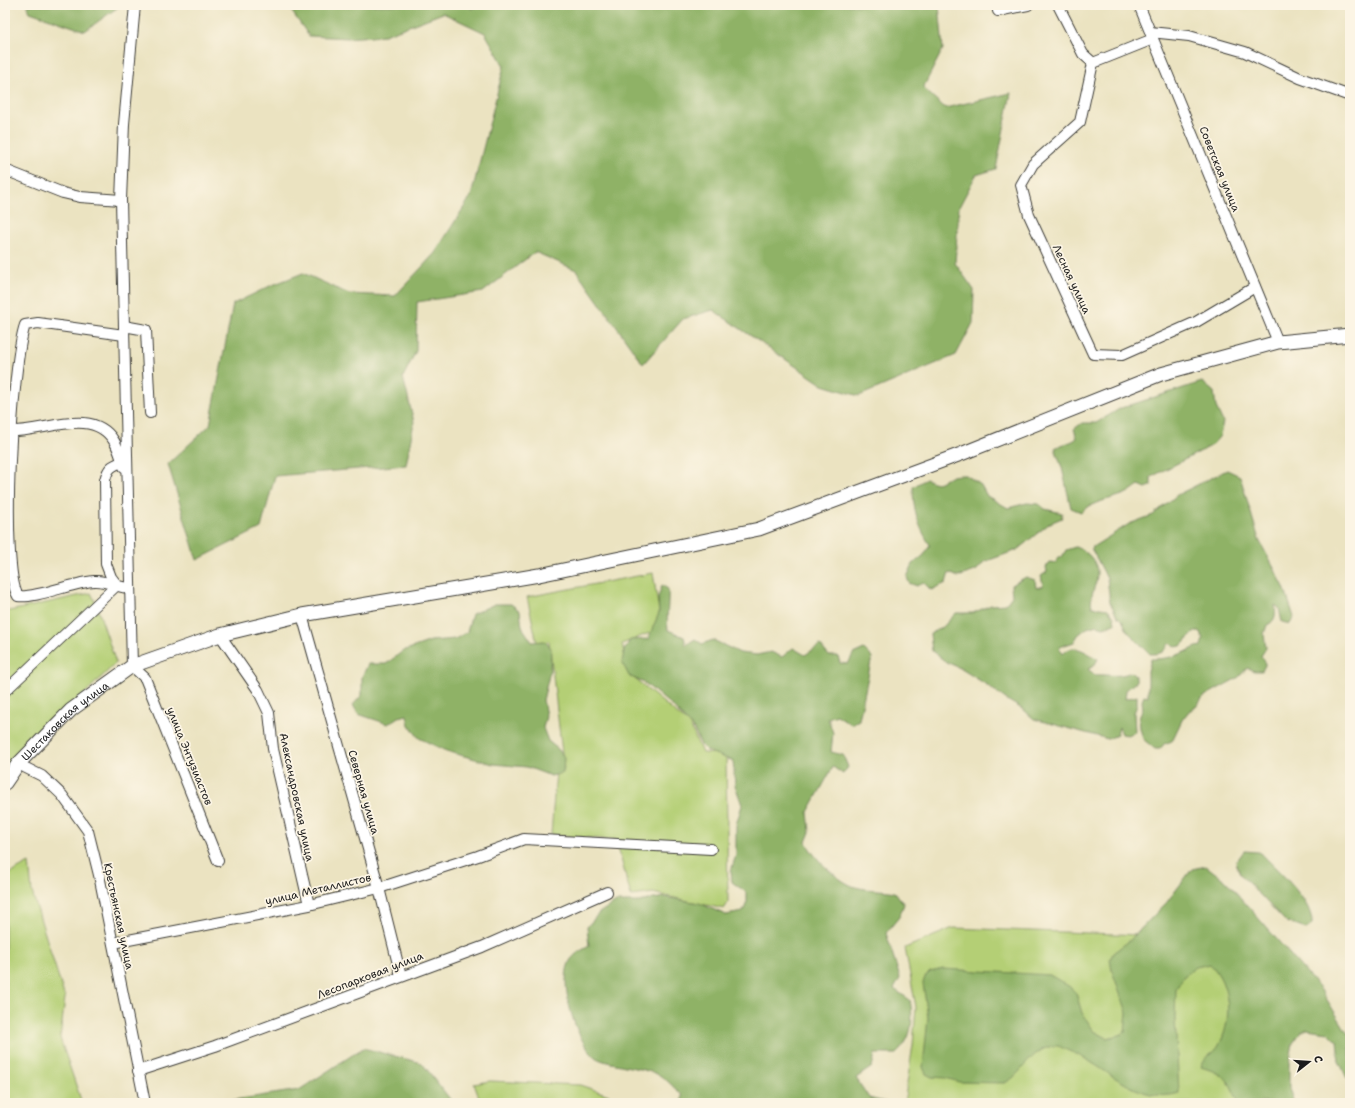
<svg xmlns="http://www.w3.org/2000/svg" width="1355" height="1108" font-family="'Shantell Sans',sans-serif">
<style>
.green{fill:#b4cf75;stroke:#687648}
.forest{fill:#8fb266;stroke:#566741}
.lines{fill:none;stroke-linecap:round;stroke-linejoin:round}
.minor-casing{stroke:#3b3a35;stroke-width:12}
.major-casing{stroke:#3b3a35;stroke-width:15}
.minor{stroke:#fff;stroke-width:10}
.major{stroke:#fff;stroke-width:13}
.labels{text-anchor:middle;stroke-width:3.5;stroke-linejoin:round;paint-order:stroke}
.street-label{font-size:11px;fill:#1c1c1c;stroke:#fcf5e5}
</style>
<rect width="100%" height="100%" fill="#fcf5e5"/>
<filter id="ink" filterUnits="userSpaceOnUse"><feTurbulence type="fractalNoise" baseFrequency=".025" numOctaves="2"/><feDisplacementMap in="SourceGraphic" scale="8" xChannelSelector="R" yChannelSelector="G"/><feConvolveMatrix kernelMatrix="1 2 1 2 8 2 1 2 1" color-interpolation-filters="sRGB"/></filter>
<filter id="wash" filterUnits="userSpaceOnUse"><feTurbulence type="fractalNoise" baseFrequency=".012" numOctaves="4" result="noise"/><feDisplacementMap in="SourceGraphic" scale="16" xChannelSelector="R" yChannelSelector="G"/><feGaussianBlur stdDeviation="0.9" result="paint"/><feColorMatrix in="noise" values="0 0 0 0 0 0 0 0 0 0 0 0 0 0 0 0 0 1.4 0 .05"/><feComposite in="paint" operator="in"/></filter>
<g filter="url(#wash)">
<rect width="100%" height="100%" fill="#ebe3c1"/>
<g class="green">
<polygon points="653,573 660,618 654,631 622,644 629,674 690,725 702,753 726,754 728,903 724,909 653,893 631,896 616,840 551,835 556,771 564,770 549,641 537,643 527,597"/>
<polygon points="91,593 96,603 116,663 15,761 5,774 5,612"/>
<polygon points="29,863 32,892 65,998 60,1038 82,1103 5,1103 5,876"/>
<polygon points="953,928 1169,936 1240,959 1238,1103 904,1103 913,1045 916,1007 905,948"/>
<polygon points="490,1081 580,1085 632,1103 481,1103 474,1084"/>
</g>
<g class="forest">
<polygon points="27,5 121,5 85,31 30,12"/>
<polygon points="289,5 471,5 471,9 478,5 939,5 943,49 923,88 945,108 1011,93 996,169 976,175 959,207 955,263 974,290 973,323 956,355 859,396 823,385 713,310 683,319 643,364 576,270 535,252 483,292 417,302 416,351 403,377 414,422 406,465 275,476 261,528 197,560 168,464 210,425 233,304 270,286 303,273 349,294 395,296 435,253 471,196 504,66 485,33 443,13 385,35 348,38 309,36 290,9"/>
<path d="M1202,382L1214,392L1216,407L1223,422L1220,436L1211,446L1151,477V486L1146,488L1139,485C1134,488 1130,492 1125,494C1110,500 1093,501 1081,512L1071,508L1062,468L1055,448C1063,443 1070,444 1077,438L1074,429L1082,423H1096L1121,408Z"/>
<path d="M1227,470L1240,476L1259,540L1284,587L1294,617L1290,624L1282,622L1279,608L1275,605C1276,614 1276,621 1267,625L1264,634L1266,648L1261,656L1266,663L1262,671H1254L1247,668L1239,677L1203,697L1197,706L1189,711L1182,720L1172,741L1164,744L1160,749H1155L1143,739L1140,728L1139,718L1143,709L1142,701L1144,696L1148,697V671L1151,659C1161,659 1171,658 1180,654C1188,652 1193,647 1201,646L1203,639L1200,632H1194L1181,646L1176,647L1169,643C1165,653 1160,654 1150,654L1128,632L1123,622L1117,616L1110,602L1107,578L1091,548L1129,524L1153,515L1177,495Z"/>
<path d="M966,475L981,485L987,496L1008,508L1027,503L1039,504L1045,509L1062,513V518L1050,523L1017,550L984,562L977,570L958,577L949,573L946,583L931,590L923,582L917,586L909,583L907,577L913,564L924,555L930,545C918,526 913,510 913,487L926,479C940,486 938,482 950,477C954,475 961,475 966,475Z"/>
<path d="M1075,547C1086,550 1098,561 1097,574C1097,586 1089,594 1092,607L1108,609L1114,617L1115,624L1103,627L1097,625L1087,628L1078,635L1074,642L1059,647L1063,654C1074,641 1088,654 1098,659L1094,666L1088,669L1095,675C1107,674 1119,678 1131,672L1135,676L1137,681L1126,690L1125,699L1137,696V705L1134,713L1135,732L1128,735L1122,734L1119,727L1117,735L1108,739L1034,719L1024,710L1007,700L987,685L958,667L946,662L932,651L930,634L943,627L956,613H973L991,605L1006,604L1012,596L1011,585L1026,577L1035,580L1036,588L1043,586L1041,576L1047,572L1046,567L1050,562L1056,563L1057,559L1062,557L1066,550Z"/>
<path d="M662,585L668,589C669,603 666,616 668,630L684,637L686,645L695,639L702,644L713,640L740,653L757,655L771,652L782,657L793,648L805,655L820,645L829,656H838L840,663L848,664L853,654L864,649L872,657L859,720L851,724L837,715L828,718L833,733L831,752L843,755L848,767L843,774L833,767L808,812L810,832L806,842C813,857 835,878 850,885C863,891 881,889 895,892L904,904L899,917L886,933L900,978L894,989L910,1000C914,1021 912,1039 896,1054H875L872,1067L856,1078L869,1098L889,1103H682V1095C675,1089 667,1079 659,1075C646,1068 603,1064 595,1057C576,1041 559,986 569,963C572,955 582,950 589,946L587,927L599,913L616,902H639L664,897L699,903L726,915L743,912L747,902V893L732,882L731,871L736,855V825L742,805L735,785L733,761L707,751L701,745L693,728L672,706L646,684L629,676L622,662L624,651L630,640L648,639L659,613L658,597Z"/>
<polygon points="495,604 511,604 520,611 522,627 532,642 545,641 551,648 550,671 543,700 546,716 543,728 548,741 559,750 564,757 563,773 551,776 527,767 493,764 446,751 419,738 409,725 407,715 398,717 388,724 358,714 353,705 362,695 362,677 368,664 386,664 403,651 431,641 455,639 467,632 472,614"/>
<path d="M1244,851L1258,852L1264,856C1279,872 1314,902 1312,925L1306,929L1286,922L1240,874L1236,862Z"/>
<path d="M1206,866L1226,881L1321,990L1350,1037V1085L1339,1061L1337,1041L1328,1032L1307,1029L1301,1032L1293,1043L1289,1065V1088L1294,1103H1239C1227,1078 1229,1076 1201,1067C1203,1057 1213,1055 1218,1047C1233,1022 1231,984 1210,964L1196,967L1184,976L1176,989L1175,1018L1179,1093C1138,1106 1104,1064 1069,1051C1064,1049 1059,1045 1054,1046C1029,1049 1022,1077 1004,1083L959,1082L946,1078L932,1077L926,1074L923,1067L928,1018L923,983L925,977L930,972L943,969L1050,975L1070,987L1076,993L1082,1013L1094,1031L1107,1038L1120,1035L1125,1032L1127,1012L1112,971L1110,959L1113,953L1129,941L1167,902L1192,869Z"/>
<polygon points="363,1048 422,1063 453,1103 226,1103 227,1101 299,1090"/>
</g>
</g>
<g filter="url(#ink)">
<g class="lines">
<defs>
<g id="minor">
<polyline points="135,5 124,124 121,200 132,666 145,678 218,861"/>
<polyline points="1058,5 1083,54 1093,63 1153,39"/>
<polyline points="1139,5 1278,342"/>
<polyline points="998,11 1028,5"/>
<polyline points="1150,32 1189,36 1245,52 1300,78 1350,96"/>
<polyline points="1093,63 1080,122 1033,164 1021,185 1029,215 1093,354 1122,355 1196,322 1255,287"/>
<polyline points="5,170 63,193 80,197 121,200"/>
<polyline points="124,326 146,330 150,413"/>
<path d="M124,335L38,323L25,325C12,362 0,567 18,596C34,599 75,582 94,581C108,580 121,589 130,588"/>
<path d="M6,431C41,434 92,405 114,441C119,449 121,458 124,467"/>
<polyline points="302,615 379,888 401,976"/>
<polyline points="220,635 258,690 269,713 273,749 309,905"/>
<path d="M5,691L117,585L111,577L106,564L105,480C108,468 111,466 122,462"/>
<polyline points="18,764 42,776 62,795 88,831 99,875 145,1103"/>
<polyline points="113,943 309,905 379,888 478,856 524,839 711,849"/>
<polyline points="138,1071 215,1046 482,947 607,892"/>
</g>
<g id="major">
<path id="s1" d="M5,783L18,764L71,710L132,666L220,635L302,615L539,575L759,529L961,454L1161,374L1278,342L1350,335"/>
</g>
</defs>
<use href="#minor" class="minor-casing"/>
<use href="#major" class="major-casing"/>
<use href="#minor" class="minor"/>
<use href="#major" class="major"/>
</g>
</g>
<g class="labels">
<g class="street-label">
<text transform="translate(1220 169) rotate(68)" y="4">Советская улица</text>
<text transform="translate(1072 279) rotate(65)" y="4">Лесная улица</text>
<text dy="4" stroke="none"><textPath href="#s1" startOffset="87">Шестаковская улица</textPath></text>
<text transform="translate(190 756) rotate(68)" y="4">улица Энтузиастов</text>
<text transform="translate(364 792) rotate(74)" y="4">Северная улица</text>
<text transform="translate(297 797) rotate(78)" y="4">Александровская улица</text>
<text transform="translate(318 889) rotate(-13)" y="4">улица Металлистов</text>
<text transform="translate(119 916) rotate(78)" y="4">Крестьянская улица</text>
<text transform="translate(370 975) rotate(-21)" y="4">Лесопарковая улица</text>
</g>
</g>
<rect width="1355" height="1108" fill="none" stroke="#fcf5e5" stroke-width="20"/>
<g transform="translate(1309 1062) rotate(73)" stroke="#fcf5e5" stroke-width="3" paint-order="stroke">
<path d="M0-3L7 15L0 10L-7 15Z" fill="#1c1c1c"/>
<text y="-6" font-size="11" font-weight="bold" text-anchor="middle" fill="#1c1c1c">С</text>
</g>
</svg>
